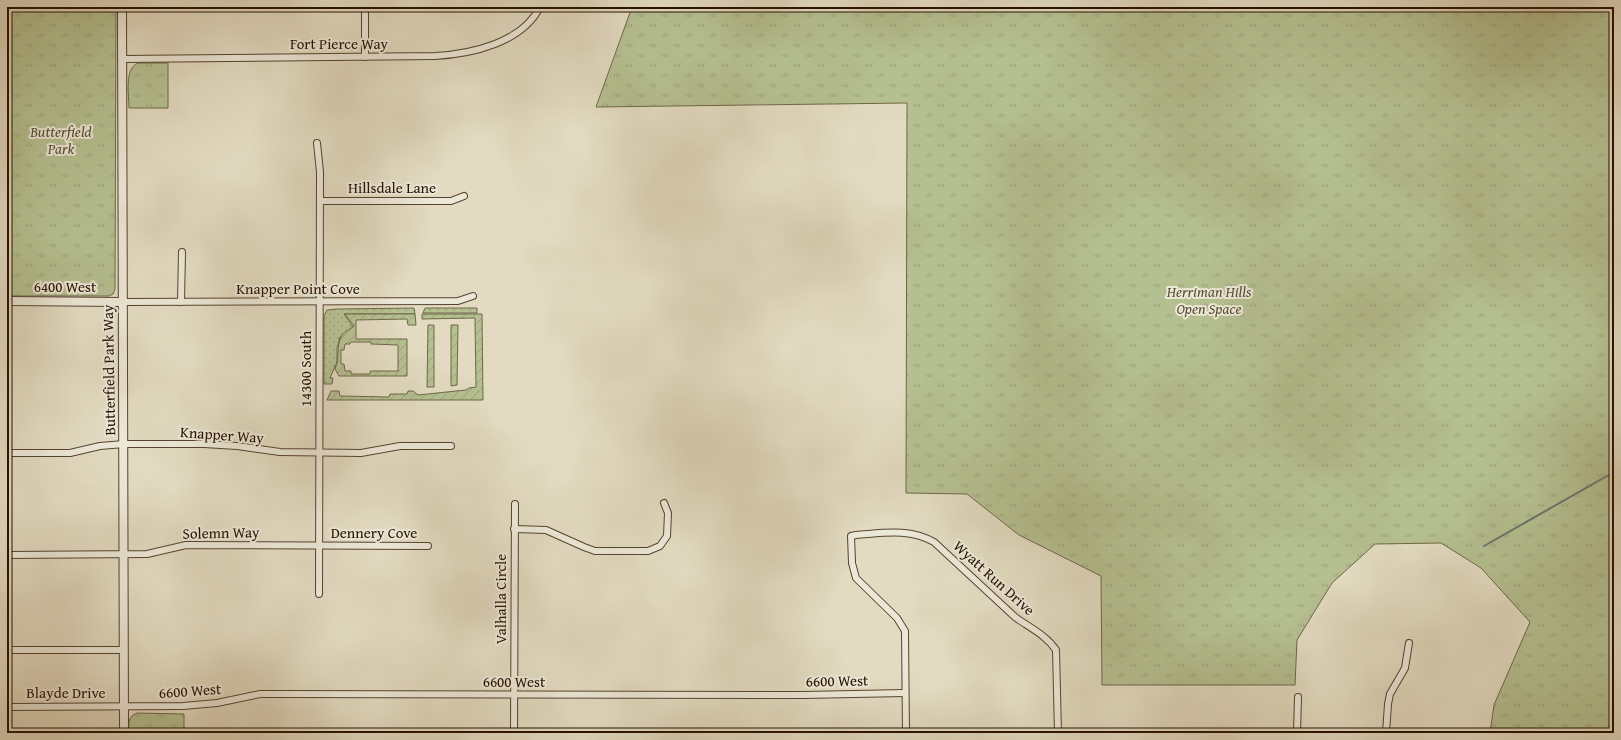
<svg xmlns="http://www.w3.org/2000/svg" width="1621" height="740" font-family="'Gentium Book Plus',serif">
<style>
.grass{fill:url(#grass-dots);stroke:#6e6848}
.park{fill:url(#park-tufts);stroke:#6e6848}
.garden{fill:url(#garden-furrows);stroke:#6e6848;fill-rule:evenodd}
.pitch{fill:#b5c091;stroke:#6e6848}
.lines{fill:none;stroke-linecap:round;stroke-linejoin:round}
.stream{stroke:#69766e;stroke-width:2}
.minor-casing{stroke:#564330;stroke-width:8}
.tertiary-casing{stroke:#564330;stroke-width:10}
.minor{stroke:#ece8d7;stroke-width:6}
.tertiary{stroke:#ece8d7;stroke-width:8}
.labels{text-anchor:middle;stroke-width:4;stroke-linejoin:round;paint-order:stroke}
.street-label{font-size:15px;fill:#271000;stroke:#ece8d7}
.park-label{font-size:15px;font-style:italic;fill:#594e33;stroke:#ece8d7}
</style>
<defs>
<pattern id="grass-dots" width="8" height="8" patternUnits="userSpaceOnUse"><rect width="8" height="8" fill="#b5c091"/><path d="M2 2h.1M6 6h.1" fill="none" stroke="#9ca47b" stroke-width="1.8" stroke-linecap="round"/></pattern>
<pattern id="park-tufts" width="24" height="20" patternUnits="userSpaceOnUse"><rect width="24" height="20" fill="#b5c091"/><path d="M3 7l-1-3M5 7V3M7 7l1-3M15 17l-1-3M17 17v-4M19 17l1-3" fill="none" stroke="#9ca47b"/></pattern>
<pattern id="garden-furrows" width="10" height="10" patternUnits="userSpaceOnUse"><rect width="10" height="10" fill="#b5c091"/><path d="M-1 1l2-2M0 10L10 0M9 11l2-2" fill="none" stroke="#9ca47b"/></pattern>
</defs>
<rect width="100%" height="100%" fill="#e2dbc1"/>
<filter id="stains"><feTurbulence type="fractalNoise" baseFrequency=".005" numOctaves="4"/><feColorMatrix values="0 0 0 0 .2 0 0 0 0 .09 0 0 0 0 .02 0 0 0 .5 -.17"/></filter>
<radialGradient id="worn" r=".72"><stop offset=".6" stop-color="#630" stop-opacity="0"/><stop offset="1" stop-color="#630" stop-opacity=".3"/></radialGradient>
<g class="grass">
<polygon points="414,308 415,314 344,314 353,327 340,337 337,348 337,362 330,378 333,378 332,384 324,384 324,316 327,310 337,309"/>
<polygon points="425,308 477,308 477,313 423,313"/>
</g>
<g class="park">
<polygon points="7,7 116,7 115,289 113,294 109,296 7,296"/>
<polygon points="632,7 1614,7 1614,733 1490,733 1494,705 1530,622 1481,568 1441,543 1375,544 1332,583 1297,640 1295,685 1102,685 1101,576 1019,535 967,494 906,493 907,103 596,107"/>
<path d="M138,63H168V108H129C129,96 124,68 138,63Z"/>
<path d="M137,713L184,714V733H129C129,724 127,717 137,713Z"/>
</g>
<g class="garden">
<path d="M345,314H415L416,325H408L407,319L356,320V339H407V376H339L335,369C340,359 336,347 341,337C343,333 350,329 354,326ZM351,342H371V344L398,345V371H370V374H351V371H345L344,364H341V350H344L345,344H350Z"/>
<polygon points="422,314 482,314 483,400 327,400 331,391 339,391 340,396 389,397 390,394 407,394 408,391 413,391 418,395 466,390 469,388 476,387 475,318 422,319"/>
<polygon points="428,325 434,325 434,387 427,387"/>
<polygon points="451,325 458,325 457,385 451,386"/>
</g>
<polygon class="pitch" points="7,84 11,89 11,130 7,133"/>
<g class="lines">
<polyline class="stream" points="1484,546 1614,472"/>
<defs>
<g id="minor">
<polyline points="365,57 365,7"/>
<path d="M122,59L435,56C471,54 522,43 540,7"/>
<polyline points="317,143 320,172 319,594"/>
<polyline points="320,201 451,201 464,196"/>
<polyline points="122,302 458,301 473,296"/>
<polyline points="181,302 182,252"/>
<polyline points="7,453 70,453 100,446 124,444 204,444 237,446 280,452 361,453 400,446 451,446"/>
<polyline points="514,529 546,530 584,547 595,551 648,551 660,546 667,536 668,513 664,503"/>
<polyline points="7,555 147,554 186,545 428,546"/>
<polyline points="7,650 124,650"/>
<polyline points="7,707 183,706 217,703 260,694 269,694 804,695 905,693"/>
<polyline points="514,733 515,504"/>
<path d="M906,733L905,631L897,618L856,578L852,563L851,536L856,535C884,533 909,528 934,542L1015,617C1030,628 1046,635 1056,650L1058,733"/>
<polyline points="1297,733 1298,697"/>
<polyline points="1386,733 1388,704 1390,694 1405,668 1409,643"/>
</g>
<g id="tertiary">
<polyline points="122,7 124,733"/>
<polyline points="7,301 122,302"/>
</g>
</defs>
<use href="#minor" class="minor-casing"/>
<use href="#tertiary" class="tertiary-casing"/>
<use href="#minor" class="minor"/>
<use href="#tertiary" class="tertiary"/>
</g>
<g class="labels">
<g class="street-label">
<text x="339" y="49">Fort Pierce Way</text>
<text x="392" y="193">Hillsdale Lane</text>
<text x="65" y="292">6400 West</text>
<text x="298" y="294">Knapper Point Cove</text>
<text transform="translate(306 369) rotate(-90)" y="5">14300 South</text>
<text transform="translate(109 370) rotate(-91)" y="5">Butterfield Park Way</text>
<text transform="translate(222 435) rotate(4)" y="5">Knapper Way</text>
<text transform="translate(221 533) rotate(-1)" y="5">Solemn Way</text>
<text x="374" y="538">Dennery Cove</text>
<text transform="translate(994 578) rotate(42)" y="5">Wyatt Run Drive</text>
<text transform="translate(501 599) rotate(-90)" y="5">Valhalla Circle</text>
<text transform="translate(837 681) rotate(-1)" y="5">6600 West</text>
<text x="514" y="687">6600 West</text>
<text transform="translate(190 691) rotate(-4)" y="5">6600 West</text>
<text x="66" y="698">Blayde Drive</text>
</g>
<g class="park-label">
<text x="61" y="137">Butterfield<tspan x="61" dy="17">Park</tspan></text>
<text x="1209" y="297">Herriman Hills<tspan x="1209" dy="17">Open Space</tspan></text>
</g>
</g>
<rect width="1621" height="740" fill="none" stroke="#e2dbc1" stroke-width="24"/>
<rect x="8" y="8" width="1605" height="724" fill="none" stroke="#271000" stroke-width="2"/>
<rect x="12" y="12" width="1597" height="716" fill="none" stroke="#271000"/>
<rect width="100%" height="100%" filter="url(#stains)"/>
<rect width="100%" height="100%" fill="url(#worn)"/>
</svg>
